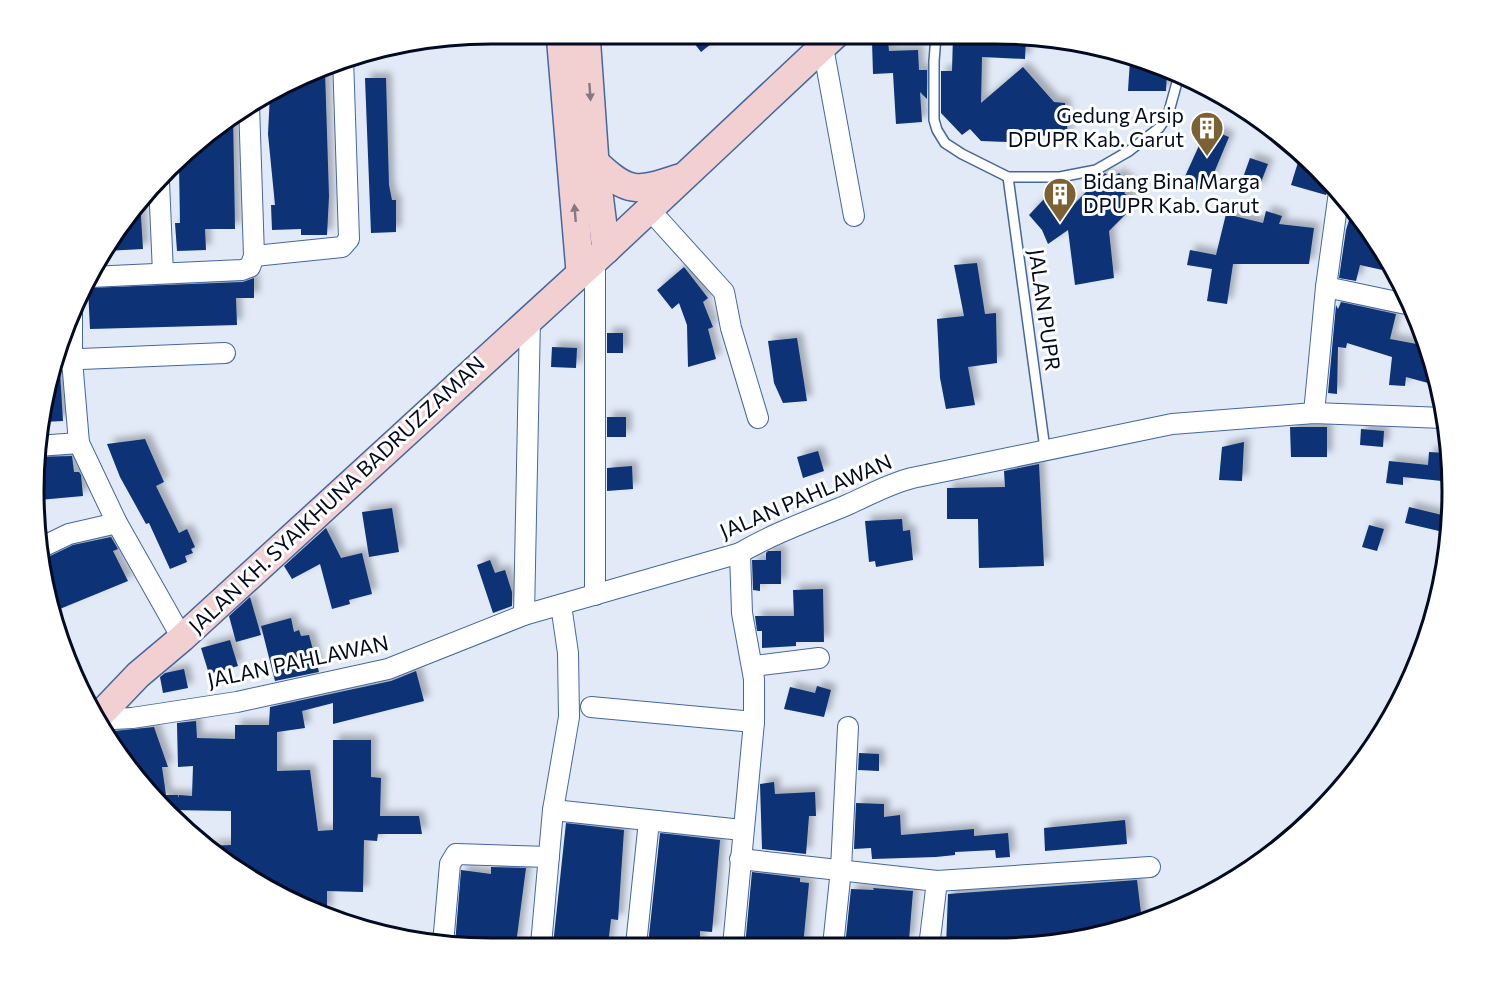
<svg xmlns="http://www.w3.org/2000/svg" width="1485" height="981" font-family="Commissioner,sans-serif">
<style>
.building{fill:#093274;filter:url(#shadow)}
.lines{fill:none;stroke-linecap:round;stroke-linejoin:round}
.lane-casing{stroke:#44679f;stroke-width:12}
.street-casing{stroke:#44679f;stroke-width:22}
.secondary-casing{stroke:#44679f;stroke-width:30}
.lane{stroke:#fff;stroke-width:9}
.street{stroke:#fff;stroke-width:20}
.secondary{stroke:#f2cfd0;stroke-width:27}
.oneway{fill:#867781}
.labels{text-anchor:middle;stroke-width:6;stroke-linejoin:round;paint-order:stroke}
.poi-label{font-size:21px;fill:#020b21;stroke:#fff;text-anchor:end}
.street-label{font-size:21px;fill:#020b21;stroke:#fff}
.rim{fill:none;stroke:#020b21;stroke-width:3}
</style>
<defs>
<filter id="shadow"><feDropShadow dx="5.5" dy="-5.5" stdDeviation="3" flood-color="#0004"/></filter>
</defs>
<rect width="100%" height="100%" fill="#e2eaf7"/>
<g class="building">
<polygon points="687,34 722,35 701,52"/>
<polygon points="953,36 1026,37 1025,59 982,57 981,103 1023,67 1054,102 1065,103 1068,136 1008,135 1007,142 981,141 970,129 962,135 941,113 941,71 952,71"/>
<polygon points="872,41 888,41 889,51 918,50 919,70 927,70 927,99 920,92 922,122 896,124 893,73 873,74"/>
<polygon points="1130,60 1167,71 1166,91 1128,91"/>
<polygon points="316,71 325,71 329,196 327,235 301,235 301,229 272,230 271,205 275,205 268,134 270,94"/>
<polygon points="365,78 386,78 389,185 392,200 396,200 396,232 371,233"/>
<polygon points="233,113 235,229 205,229 206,250 177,251 175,223 180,223 179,164"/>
<polygon points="1207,128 1229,137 1211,180 1206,178 1199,191 1182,183"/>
<polygon points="1250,158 1268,164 1258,190 1241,183"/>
<polygon points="1299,159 1313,164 1331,184 1326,195 1291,185"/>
<polygon points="1105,173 1111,179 1119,173 1132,186 1124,193 1137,203 1109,231 1114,278 1075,285 1068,230 1048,244 1042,230 1029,215 1044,199 1068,194 1069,209"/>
<polygon points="140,201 143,249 105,251 128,212"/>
<polygon points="1353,207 1358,212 1396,273 1360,265 1356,281 1339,278 1346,230"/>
<polygon points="1266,211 1282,216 1279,224 1314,228 1309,264 1233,264 1227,304 1207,301 1212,269 1187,265 1190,250 1216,255 1226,214 1263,223"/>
<polygon points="977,263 985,314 996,313 997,363 968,367 975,405 946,409 940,378 937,319 964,316 954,265"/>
<polygon points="684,267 708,298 703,302 713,327 708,329 716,359 688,367 687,325 679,303 672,309 657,290"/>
<polygon points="254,278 254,298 236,298 237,325 90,329 88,288 243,282"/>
<polygon points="1341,302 1396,314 1390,339 1427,346 1439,386 1406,377 1405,386 1389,385 1392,357 1347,343 1346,348 1338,347 1337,394 1328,393 1336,305 1338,309"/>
<rect x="607" y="333" width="16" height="20"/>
<polygon points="797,338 807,401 783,403 774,383 768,341"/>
<polygon points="552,347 577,348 576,368 551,367"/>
<polygon points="55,371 60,372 63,421 43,422"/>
<rect x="607" y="417" width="19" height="20"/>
<polygon points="1290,427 1327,427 1327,457 1291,457"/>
<polygon points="1361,429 1384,431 1383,447 1360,445"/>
<polygon points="145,439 164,482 156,486 179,533 187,529 195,547 191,549 193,553 185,556 187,562 170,569 149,523 146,524 120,477 107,444"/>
<polygon points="1244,442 1242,481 1219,480 1222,447"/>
<polygon points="818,451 824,471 803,478 797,457"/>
<polygon points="1429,452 1445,453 1442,481 1403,477 1403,485 1386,483 1389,461 1428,465"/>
<polygon points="72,456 74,472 79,472 81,475 83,496 39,500 35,457"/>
<polygon points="1039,464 1044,566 979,568 978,519 947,519 947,488 1005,487 1004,471"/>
<polygon points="632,466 633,489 607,491 607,468"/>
<polygon points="1409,507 1442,515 1439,531 1405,523"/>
<polygon points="392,508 399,552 369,557 362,512"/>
<polygon points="902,519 903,531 910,530 913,560 876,567 875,561 869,562 865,521"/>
<polygon points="1369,525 1384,529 1377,551 1362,547"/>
<polygon points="326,528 341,558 362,553 372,594 349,600 350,604 332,609 320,564 292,579 284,566"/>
<polygon points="111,537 118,549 113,551 128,581 50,613 44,559 73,545"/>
<polygon points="768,551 781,551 781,584 760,584 760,591 753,590 752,560 766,560 766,553"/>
<polygon points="490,560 495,573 505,570 512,592 512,606 493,613 477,565"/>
<polygon points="823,589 824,642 796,642 796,646 762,648 762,631 757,631 755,616 794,616 793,590"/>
<polygon points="250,597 261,635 236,642 229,616"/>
<polygon points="291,618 294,632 299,630 301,636 309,635 319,672 275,681 261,626"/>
<polygon points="230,640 238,666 209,674 201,648"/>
<polygon points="184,669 188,688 163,693 160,677 165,673"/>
<polygon points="416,671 424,701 333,724 333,703 302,711 305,728 277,732 277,771 310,770 318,831 333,830 333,740 371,740 371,777 381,778 380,816 419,816 422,834 378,834 377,841 364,840 363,892 327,891 327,913 288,901 206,846 231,845 231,811 169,810 105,732 154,727 168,767 162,767 166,795 178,795 179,798 179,795 192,796 193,766 178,767 177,723 196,721 197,738 235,739 235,725 269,725 270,707 391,681"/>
<polygon points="817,686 831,690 824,717 784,709 790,687 815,693"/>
<polygon points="859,753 879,754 879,771 858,770"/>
<polygon points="774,782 775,794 815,792 816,816 809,816 806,854 762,849 760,784"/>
<polygon points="856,803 884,804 884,817 900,815 901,835 974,829 974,836 1008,833 1010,857 996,858 995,850 955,852 955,855 936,857 872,859 871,848 854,849"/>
<polygon points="1125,820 1127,844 1045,851 1044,828"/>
<polygon points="566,823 624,830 618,920 611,919 608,945 553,945"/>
<polygon points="660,833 720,840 712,932 700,931 700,945 648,945"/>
<polygon points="491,867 526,868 516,944 455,944 461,870 491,874"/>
<polygon points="752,872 800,878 800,882 809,883 803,946 745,946"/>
<polygon points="1137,880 1142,921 1116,927 1117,931 1113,932 1024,947 946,947 948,894"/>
<polygon points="873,888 913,891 909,940 904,940 903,946 845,946 851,889 874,890"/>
</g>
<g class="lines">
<defs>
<g id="lane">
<polyline points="936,36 934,61 934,120 937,130 945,143 962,154 1008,177 1060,177 1096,170 1129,151 1159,128 1168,115 1179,75"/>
<polyline points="1008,177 1045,449"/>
</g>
<g id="street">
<polyline points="823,47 854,216"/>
<polyline points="159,182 163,273"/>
<polyline points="649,209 724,292 731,328 758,418"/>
<polyline points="254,256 342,247 349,239 343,57"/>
<polyline points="595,259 595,595"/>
<polyline points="90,277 242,270 250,267 254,256 249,104"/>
<polyline points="1326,287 1411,305"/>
<polyline points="72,308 72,360 79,443 117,523 182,638"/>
<polyline points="57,360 225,353"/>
<polyline points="1314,413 1326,287 1339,192"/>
<polyline points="37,446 79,443"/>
<polyline points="42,547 69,534 117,523"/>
<polyline points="524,615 530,317"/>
<polyline points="754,666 819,658"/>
<polyline points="591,707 754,722"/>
<path d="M95,720L132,718L237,702L388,669L524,615L740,553C774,533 811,520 847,505C870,495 888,484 912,478L1172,424L1314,413L1444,418"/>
<polyline points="553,810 742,830"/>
<polyline points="740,859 937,881 1150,867"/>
<polyline points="443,944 450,864 456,854 549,857"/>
<polyline points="541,945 553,810 569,717 568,653 561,605"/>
<polyline points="636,945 649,821"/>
<polyline points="733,946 754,722 754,679 742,613 740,553"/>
<polyline points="833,946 841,869 848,727"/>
<polyline points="929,947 937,881"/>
</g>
<g id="secondary">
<polyline points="560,33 580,271"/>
<polyline points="586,34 595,162 606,250"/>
<path d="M595,162C628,194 637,192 679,178"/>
<polyline points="95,720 138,675 182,638 606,250 835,35"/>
</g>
</defs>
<use href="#lane" class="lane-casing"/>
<use href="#street" class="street-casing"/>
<use href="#secondary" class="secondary-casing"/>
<use href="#lane" class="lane"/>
<use href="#street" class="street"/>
<use href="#secondary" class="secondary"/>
</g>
<defs><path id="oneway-solid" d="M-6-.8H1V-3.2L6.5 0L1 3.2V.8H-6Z" transform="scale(1.5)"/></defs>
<g class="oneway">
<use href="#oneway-solid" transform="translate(590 92) rotate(86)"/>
<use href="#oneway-solid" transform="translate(575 213) rotate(-95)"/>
</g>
<defs>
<symbol id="building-pin" viewBox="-11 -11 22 30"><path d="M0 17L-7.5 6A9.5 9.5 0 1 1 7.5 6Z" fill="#7b6133" stroke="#fff"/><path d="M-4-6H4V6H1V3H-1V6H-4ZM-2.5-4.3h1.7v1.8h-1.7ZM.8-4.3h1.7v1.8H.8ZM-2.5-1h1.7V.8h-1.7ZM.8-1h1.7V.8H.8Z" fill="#fff"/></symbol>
</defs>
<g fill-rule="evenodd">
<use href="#building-pin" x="1188" y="109" width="38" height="52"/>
<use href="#building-pin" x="1041" y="175" width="38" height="52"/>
</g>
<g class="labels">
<g class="poi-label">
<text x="1184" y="123">Gedung Arsip<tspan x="1184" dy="24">DPUPR Kab. Garut</tspan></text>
<text x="1083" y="189" text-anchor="start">Bidang Bina Marga<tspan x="1083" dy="24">DPUPR Kab. Garut</tspan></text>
</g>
<g class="street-label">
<text transform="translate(1044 310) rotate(82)" y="7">JALAN PUPR</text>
<text transform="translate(337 495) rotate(-43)" y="7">JALAN KH. SYAIKHUNA BADRUZZAMAN</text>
<text transform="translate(806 497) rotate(-23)" y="7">JALAN PAHLAWAN</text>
<text transform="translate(298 662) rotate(-12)" y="7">JALAN PAHLAWAN</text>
</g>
</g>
<path d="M0 0H1485V981H0ZM491 44H995A447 447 0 0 1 1442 491V491A447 447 0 0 1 995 938H491A447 447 0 0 1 44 491V491A447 447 0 0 1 491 44Z" fill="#fff" fill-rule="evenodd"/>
<path class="rim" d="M491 44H995A447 447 0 0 1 1442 491V491A447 447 0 0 1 995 938H491A447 447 0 0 1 44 491V491A447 447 0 0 1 491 44Z"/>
</svg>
